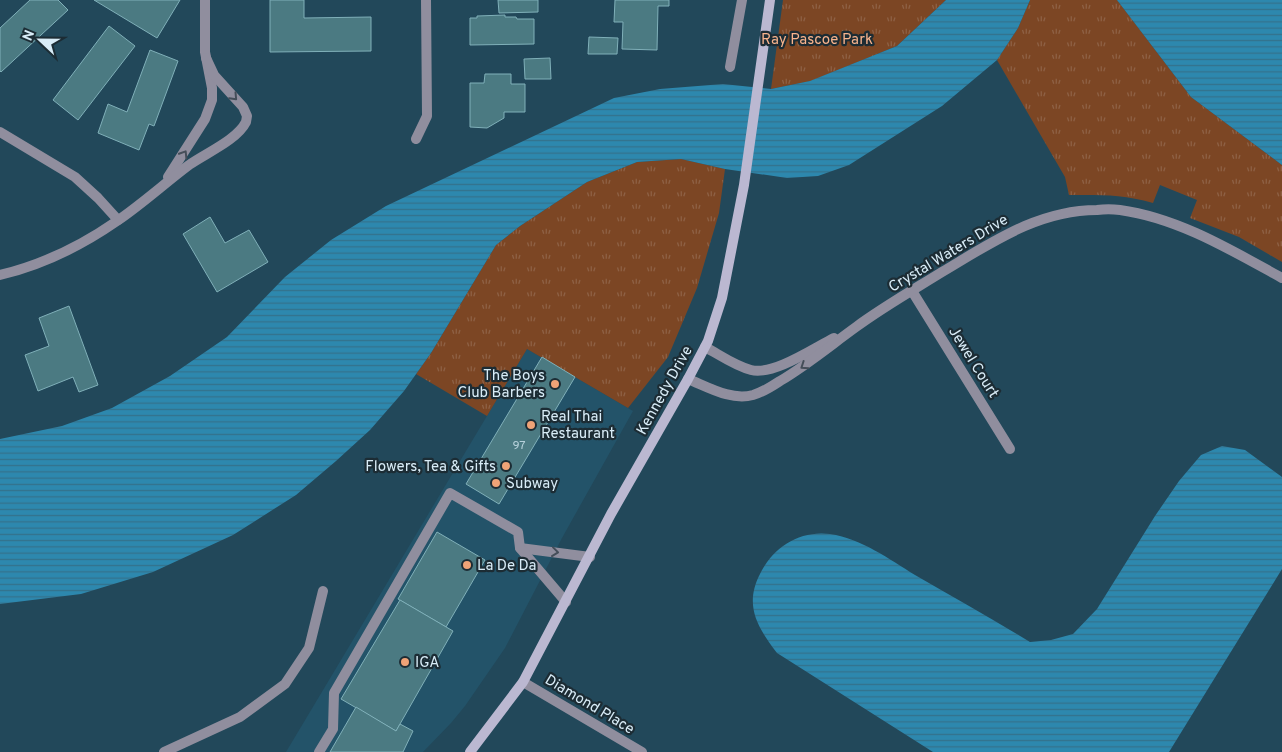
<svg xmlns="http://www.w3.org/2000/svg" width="1282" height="752" font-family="Overpass,sans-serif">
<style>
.built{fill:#235369}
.park{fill:url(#park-tufts)}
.water{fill:url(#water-rules)}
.building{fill:#4b7a82;stroke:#80b0b9}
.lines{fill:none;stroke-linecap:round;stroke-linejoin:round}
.lane{stroke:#908e9e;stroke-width:10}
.street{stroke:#908e9e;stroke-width:10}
.secondary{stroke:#bbb8d1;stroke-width:10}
.oneway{stroke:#454e59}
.poi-dot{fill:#efa377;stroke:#1c2c34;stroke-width:2}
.labels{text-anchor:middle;stroke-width:4.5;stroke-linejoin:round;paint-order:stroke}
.number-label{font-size:12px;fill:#b5d0da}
.park-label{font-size:15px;fill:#f8b48d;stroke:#1c2c34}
.street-label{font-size:15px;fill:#d8ecf7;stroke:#1c2c34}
.poi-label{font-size:15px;fill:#d8ecf7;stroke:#1c2c34;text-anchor:start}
</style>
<defs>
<pattern id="park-tufts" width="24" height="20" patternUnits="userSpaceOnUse" patternTransform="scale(1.25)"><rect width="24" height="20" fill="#7c4624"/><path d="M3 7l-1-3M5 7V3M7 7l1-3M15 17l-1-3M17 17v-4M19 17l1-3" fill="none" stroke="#8e6145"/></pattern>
<pattern id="water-rules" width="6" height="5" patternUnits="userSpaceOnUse" patternTransform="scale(1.25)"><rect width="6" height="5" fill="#2d88ae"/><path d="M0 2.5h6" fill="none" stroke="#34718b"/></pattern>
</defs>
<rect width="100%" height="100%" fill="#22485a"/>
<polygon class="built" points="527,349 633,411 562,538 505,648 465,706 451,723 423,752 286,752"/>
<g class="park">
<polygon points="783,0 946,0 897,46 811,81 771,89"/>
<path d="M1030,0H1117L1191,97L1282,165V262L1239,237L1190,218L1197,200L1160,185L1153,203C1122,194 1100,195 1069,195L1065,177L997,60L1018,28Z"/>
<polygon points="681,159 725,169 719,213 697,288 668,357 628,408 527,349 487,416 416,374 431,353 496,245 520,226 587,182 637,162"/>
</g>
<g class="water">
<polygon points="946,0 1030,0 1018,28 997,60 942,106 849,165 818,176 787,178 725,169 681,159 637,162 587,182 520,226 496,245 431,353 404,391 370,430 336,461 296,495 233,535 153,572 81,594 0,604 0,439 62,426 112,408 170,376 227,337 285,277 331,240 386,206 614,98 660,89 723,84 771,89 810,81 897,46"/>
<polygon points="1117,0 1282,0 1282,165 1191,97"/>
<path d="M1222,446L1245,450L1282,477V569L1169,752H933L777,653C757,627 744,605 760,574C773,547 800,530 830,534C862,539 889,559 915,575C953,597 992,619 1030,642L1051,640L1073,634L1097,609L1155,516L1179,481L1201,455Z"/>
</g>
<g class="building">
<polygon points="30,0 58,0 68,10 1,72 0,71 0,28"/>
<polygon points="94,0 180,0 157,38"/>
<polygon points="270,0 304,0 304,18 371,17 371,51 270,52"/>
<polygon points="498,0 538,0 538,12 499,13"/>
<polygon points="615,0 669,0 669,6 658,6 657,50 622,49 623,22 614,22"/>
<polygon points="505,15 505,17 516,17 517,19 534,19 534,44 470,45 470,18 477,18 477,16"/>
<polygon points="109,26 135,46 78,120 53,100"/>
<polygon points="589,37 618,38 617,54 588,54"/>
<polygon points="150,50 178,61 154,126 149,124 139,150 98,133 108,104 127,112"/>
<polygon points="550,58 551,79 525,79 524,59"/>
<polygon points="485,74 511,74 511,84 525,84 525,112 504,112 504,118 487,128 470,127 470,83 484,83"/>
<polygon points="210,217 225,243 249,230 268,262 217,292 183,234"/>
<polygon points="69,306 98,385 79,392 73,377 38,391 25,355 49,346 39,318"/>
<polygon points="542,357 575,377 499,504 466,484"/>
<polygon points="437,532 485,560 446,627 398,599"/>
<polygon points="400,600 453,631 396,731 341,699"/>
<polygon points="356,707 396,731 400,724 413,731 403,752 330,752"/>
</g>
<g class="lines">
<g class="lane">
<polyline points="520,548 590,557"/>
<polyline points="319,752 333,729 334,693 450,493 518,532 520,548 566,602"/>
</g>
<g class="street">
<polyline points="730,67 742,0"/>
<polyline points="0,132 75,177 98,198 118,220"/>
<polyline points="416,139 427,116 426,0"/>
<polyline points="168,177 205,119 212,100 212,88 205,52 205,0"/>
<path d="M0,275C42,265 81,246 117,221C142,204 165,183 189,165C206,153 237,140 246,122L247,116L243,107L214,75L206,58"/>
<polyline points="912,291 1010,449"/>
<path d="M705,347C720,355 735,366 751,370C773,376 814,348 834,338"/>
<path d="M688,379C708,387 731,401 753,395C763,392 771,387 780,381C807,365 831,345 856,327C883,307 913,290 942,272C991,243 1038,210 1097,210C1105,209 1112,209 1120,210C1178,218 1231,250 1282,278"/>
<polyline points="523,682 642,752"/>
<polyline points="164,752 240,717 285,684 309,648 323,591"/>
</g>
<polyline class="secondary" points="470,752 523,682 611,514 688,379 708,341 722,298 744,185 770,0"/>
</g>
<defs><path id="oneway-chevron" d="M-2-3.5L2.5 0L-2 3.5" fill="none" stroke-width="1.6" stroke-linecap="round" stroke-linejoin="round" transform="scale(1.25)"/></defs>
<g class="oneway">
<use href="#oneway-chevron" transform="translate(234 97) rotate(47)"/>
<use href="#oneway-chevron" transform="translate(184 154) rotate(-58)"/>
<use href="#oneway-chevron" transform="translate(804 366) rotate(146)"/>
<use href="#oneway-chevron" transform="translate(555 552) rotate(7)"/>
</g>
<g class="poi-dot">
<circle cx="555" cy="384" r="5"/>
<circle cx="531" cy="425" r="5"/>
<circle cx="506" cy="466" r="5"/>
<circle cx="496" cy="483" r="5"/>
<circle cx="467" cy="565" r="5"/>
<circle cx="405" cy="662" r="5"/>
</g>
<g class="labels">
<g class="number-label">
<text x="519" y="449">97</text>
</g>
<g class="park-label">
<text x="817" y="44">Ray Pascoe Park</text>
</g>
<g class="street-label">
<text transform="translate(948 253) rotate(-31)" y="5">Crystal Waters Drive</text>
<text transform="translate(974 362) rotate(58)" y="5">Jewel Court</text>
<text transform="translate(664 390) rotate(-61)" y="5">Kennedy Drive</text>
<text transform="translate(590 704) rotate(31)" y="5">Diamond Place</text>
</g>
<g class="poi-label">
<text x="545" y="380" text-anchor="end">The Boys<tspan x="545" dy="17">Club Barbers</tspan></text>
<text x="541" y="421">Real Thai<tspan x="541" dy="17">Restaurant</tspan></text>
<text x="496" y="471" text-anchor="end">Flowers, Tea &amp; Gifts</text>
<text x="506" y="488">Subway</text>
<text x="477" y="570">La De Da</text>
<text x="415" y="667">IGA</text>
</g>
</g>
<g transform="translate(40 40) rotate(292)" stroke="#1c2c34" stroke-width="4" paint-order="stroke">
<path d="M0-4L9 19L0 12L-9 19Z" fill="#d8ecf7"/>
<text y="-8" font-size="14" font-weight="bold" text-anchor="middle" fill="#d8ecf7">N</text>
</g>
</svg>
